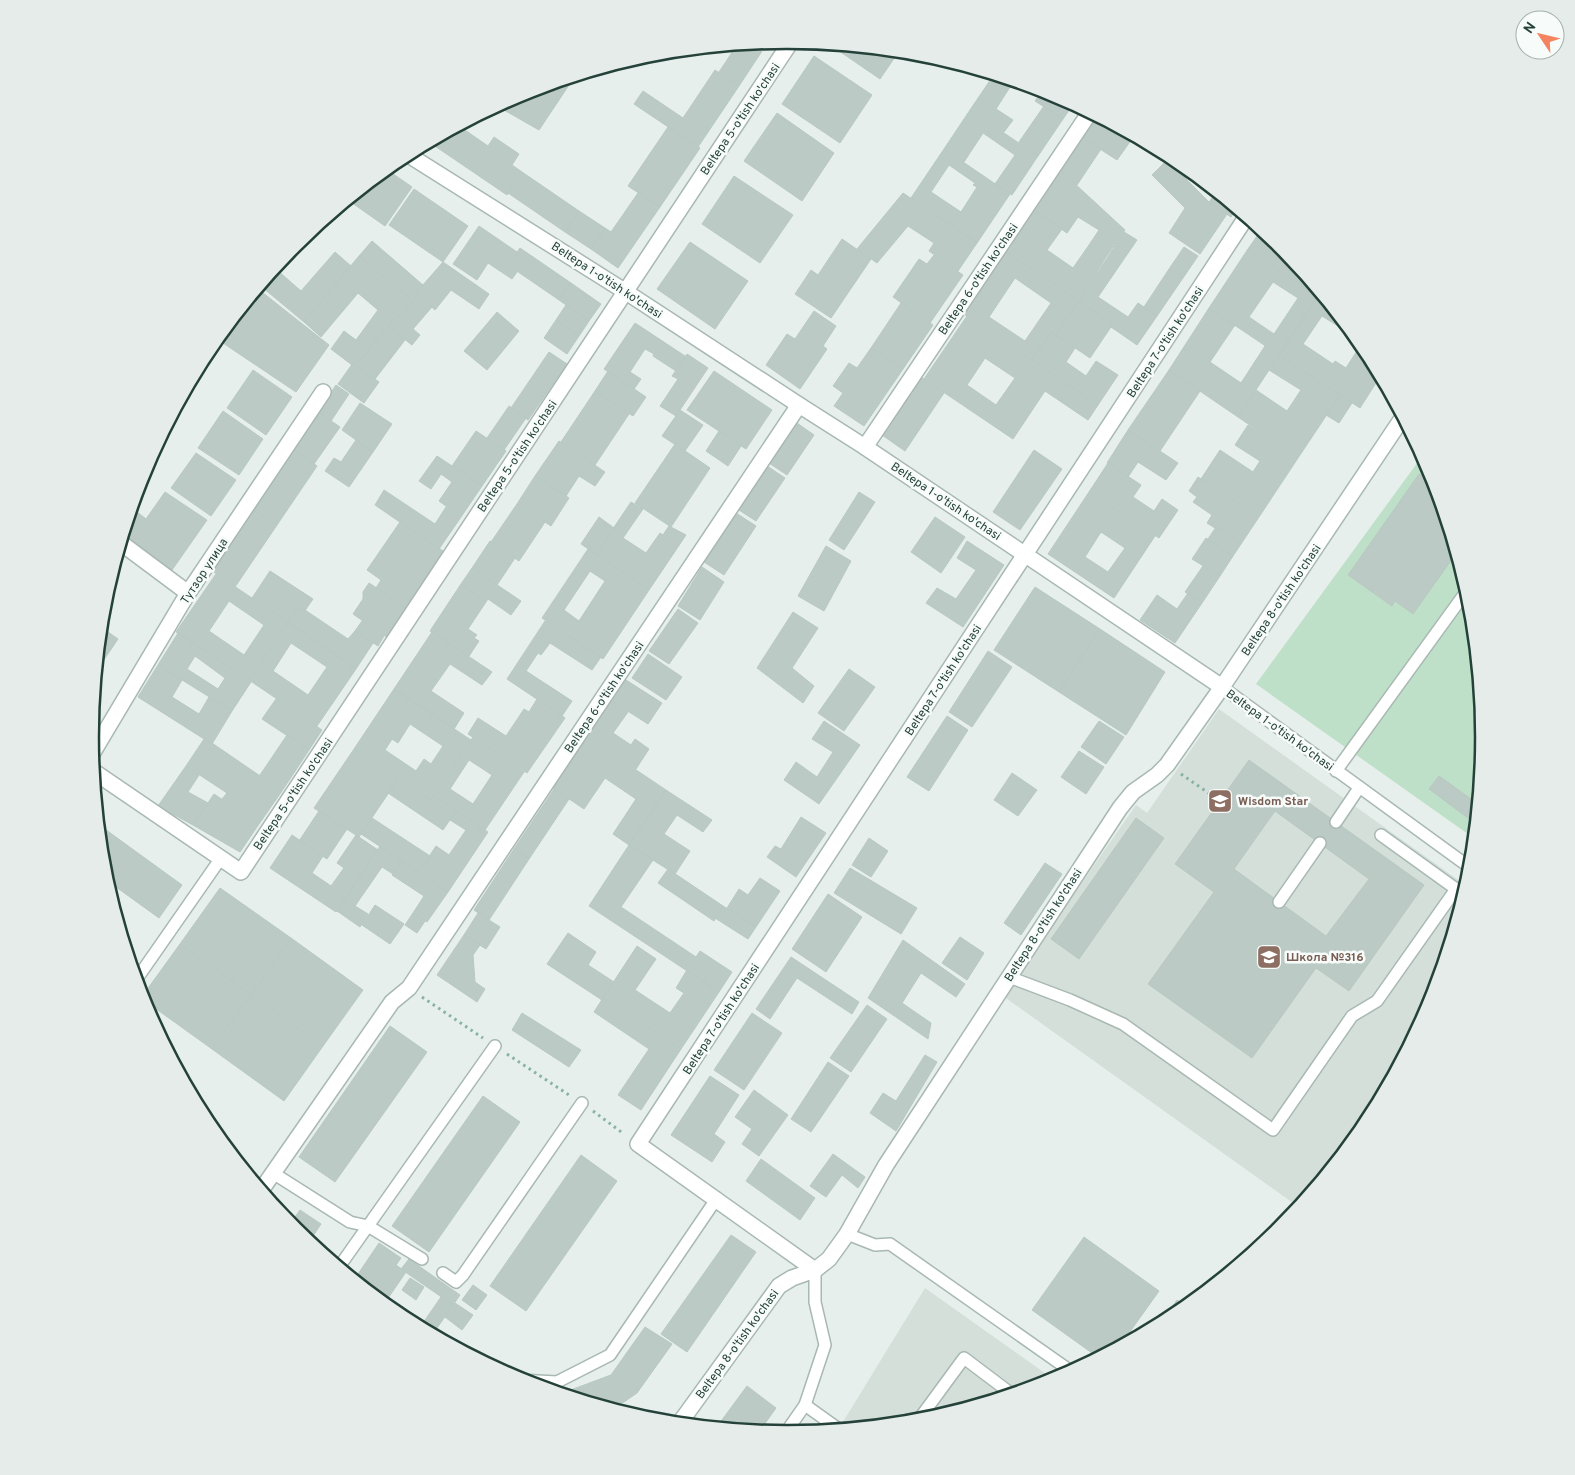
<svg xmlns="http://www.w3.org/2000/svg" width="1575" height="1475" font-family="Overpass,sans-serif">
<style>
.built{fill:#d4dfda}
.green{fill:#bfe0c8}
.building{fill:#bbcac4;stroke:#b8c9c2;fill-rule:evenodd}
.lines{fill:none;stroke-linecap:round;stroke-linejoin:round}
.service-casing{stroke:#a8b8b2;stroke-width:14}
.minor-casing{stroke:#a8b8b2;stroke-width:18}
.path{stroke:#86b3a5;stroke-width:3;stroke-dasharray:2.5 4;stroke-linecap:butt}
.service{stroke:#fff;stroke-width:11}
.minor{stroke:#fff;stroke-width:15}
.labels{text-anchor:middle;stroke-width:5;stroke-linejoin:round;paint-order:stroke}
.street-label{font-size:12px;fill:#24423a;stroke:#f7fbf9}
.education-label{font-size:12px;font-weight:bold;fill:#785e54;stroke:#f7fbf9;text-anchor:start}
.rim{fill:none;stroke:#24423a;stroke-width:2.5}
</style>
<rect width="100%" height="100%" fill="#e6efeb"/>
<g class="built">
<polygon points="1219,709 1468,887 1432,1005 1367,1125 1300,1208 1003,996 1136,805 1147,813"/>
<polygon points="925,1288 1056,1381 923,1422 838,1430"/>
</g>
<polygon class="green" points="1423,455 1432,471 1472,602 1485,738 1475,839 1256,684"/>
<g class="building">
<polygon points="768,42 739,86 719,72 737,45"/>
<polygon points="829,44 899,51 880,79"/>
<polygon points="814,56 872,95 840,143 782,104"/>
<polygon points="715,70 739,86 698,147 634,104 643,91 683,118"/>
<polygon points="993,76 1010,87 996,109 1013,120 1004,132 970,110"/>
<polygon points="566,79 571,82 539,130 497,106 521,93"/>
<polygon points="1035,87 1055,93 1074,103 1063,119 1035,101 1038,97 1032,93"/>
<polygon points="1044,106 1063,119 1038,156 1019,142"/>
<polygon points="970,110 1038,156 1012,195 995,184 1015,155 983,133 964,162 944,149"/>
<polygon points="777,113 834,153 802,201 744,161"/>
<polygon points="1098,116 1134,136 1117,160 1083,138"/>
<polygon points="459,126 488,146 494,137 519,154 512,165 522,172 507,195 429,142"/>
<polygon points="668,127 700,148 660,207 628,186"/>
<polygon points="1083,138 1101,149 1077,185 1061,171"/>
<polygon points="1151,145 1171,156 1169,159 1150,147"/>
<path d="M944,149L1010,194L977,243L911,198ZM949,165L975,183L973,185L977,187L961,212L931,192Z"/>
<polygon points="1167,160 1209,202 1227,214 1200,254 1169,233 1185,208 1152,175"/>
<polygon points="386,169 412,187 385,226 348,200"/>
<polygon points="1061,171 1125,230 1106,257 1089,245 1099,230 1078,217 1067,233 1034,210"/>
<polygon points="522,172 579,211 565,232 508,193"/>
<polygon points="734,176 793,215 760,263 702,224"/>
<polygon points="414,189 468,226 443,262 389,225"/>
<polygon points="1217,192 1237,208 1231,217 1209,202"/>
<polygon points="638,193 660,207 618,268 591,249 605,228 611,232"/>
<polygon points="903,193 977,243 958,271 929,251 934,243 908,226 877,263 857,249"/>
<polygon points="1034,210 1062,229 1047,250 1073,268 1089,245 1106,257 1079,301 1006,252"/>
<polygon points="579,211 605,228 591,249 565,232"/>
<polygon points="479,226 517,252 508,265 517,272 512,279 488,263 477,280 453,264"/>
<polygon points="1262,229 1281,244 1288,253 1286,255 1293,259 1324,297 1322,300 1317,297 1318,296 1248,249"/>
<polygon points="1124,232 1137,240 1098,297 1128,317 1138,303 1157,316 1137,345 1111,327 1113,324 1079,301"/>
<polygon points="842,239 871,259 831,318 795,294 811,270 818,275"/>
<polygon points="372,241 423,285 416,293 418,295 413,301 359,256"/>
<polygon points="690,242 748,281 715,329 657,289"/>
<polygon points="1184,247 1198,256 1183,278 1169,269"/>
<polygon points="520,248 571,283 559,300 508,265"/>
<path d="M1248,249L1318,296L1279,355L1209,308ZM1273,282L1298,298L1274,334L1249,317Z"/>
<polygon points="335,252 351,266 304,322 262,287 277,270 301,291"/>
<path d="M1006,252L1079,301L1056,335L1051,332L1032,360L964,314ZM1015,278L1051,303L1025,341L989,317Z"/>
<polygon points="934,255 963,275 930,323 893,297 919,259 927,264"/>
<polygon points="359,256 413,301 399,317 397,316 356,366 353,363 352,365 331,349 344,331 356,340 378,310 358,293 321,337 304,322"/>
<polygon points="443,262 489,294 479,309 451,290 435,310 416,293"/>
<polygon points="1169,269 1183,278 1157,316 1144,307"/>
<polygon points="571,283 601,304 589,321 559,300"/>
<polygon points="258,289 329,345 296,392 217,339"/>
<polygon points="418,295 432,307 413,329 420,335 412,345 388,326 397,316 399,317"/>
<polygon points="1317,297 1333,308 1360,340 1322,316 1303,344 1333,364 1335,361 1346,368 1362,343 1368,350 1381,375 1360,408 1279,355"/>
<polygon points="1079,301 1113,324 1090,358 1056,335"/>
<polygon points="901,303 933,325 903,369 871,348"/>
<polygon points="566,305 589,321 579,336 556,320"/>
<polygon points="1209,308 1235,325 1210,362 1241,383 1265,346 1279,355 1238,417 1169,370"/>
<polygon points="814,311 836,326 823,346 827,349 800,389 766,365 787,334 795,339"/>
<polygon points="497,312 519,331 487,370 464,351"/>
<path d="M967,316L1098,405L1088,420L1045,391L1013,439L924,379ZM985,358L1015,378L996,405L967,385Z"/>
<polygon points="556,320 579,336 567,354 544,338"/>
<polygon points="635,323 685,356 676,371 653,356 654,354 645,349 630,372 641,379 634,389 604,369"/>
<polygon points="388,326 405,340 375,379 356,366"/>
<polygon points="1051,332 1075,348 1066,362 1086,376 1096,361 1118,375 1098,405 1032,360"/>
<polygon points="871,348 903,369 864,426 834,406 843,393 833,386 849,363 857,368"/>
<polygon points="549,352 567,364 528,420 511,408"/>
<polygon points="687,354 708,368 676,416 660,406 678,379 672,376"/>
<polygon points="1279,355 1340,395 1298,458 1238,417 1256,390 1287,411 1301,390 1269,370"/>
<polygon points="353,363 379,382 364,403 338,384"/>
<polygon points="253,370 292,397 266,435 227,408"/>
<polygon points="1169,370 1200,391 1160,451 1128,430"/>
<polygon points="608,371 646,397 633,416 595,391"/>
<polygon points="714,371 772,410 746,449 687,410"/>
<polygon points="921,377 944,393 905,451 882,435"/>
<polygon points="336,385 349,394 331,421 318,412"/>
<polygon points="595,391 629,414 595,465 561,442"/>
<polygon points="1340,395 1352,403 1339,423 1326,415"/>
<polygon points="360,403 392,424 373,452 342,430"/>
<polygon points="509,406 526,418 504,450 487,438"/>
<polygon points="680,410 703,425 685,451 662,436"/>
<polygon points="223,411 263,439 239,475 198,448"/>
<polygon points="318,412 340,427 314,464 292,449"/>
<polygon points="797,423 814,435 787,475 769,463"/>
<polygon points="1248,425 1298,458 1259,517 1201,479 1220,450 1253,472 1260,461 1235,445"/>
<polygon points="1128,430 1178,463 1166,480 1138,462 1128,477 1107,463"/>
<polygon points="476,431 506,451 482,486 452,466"/>
<polygon points="719,431 741,446 728,466 706,451"/>
<polygon points="356,440 373,452 349,487 325,471 334,458 341,462"/>
<polygon points="559,441 605,472 595,486 579,476 566,496 535,476"/>
<polygon points="675,444 710,468 671,527 635,503"/>
<polygon points="292,449 317,466 277,525 252,509"/>
<polygon points="1034,450 1062,469 1020,530 993,512"/>
<polygon points="196,453 236,480 211,516 171,488"/>
<polygon points="437,456 482,486 461,517 439,501 452,482 441,474 431,489 419,481"/>
<polygon points="1108,463 1141,485 1133,497 1154,511 1162,499 1178,510 1159,538 1089,492"/>
<polygon points="767,466 785,478 756,521 739,510"/>
<polygon points="1419,474 1436,485 1457,552 1413,614 1395,601 1392,606 1348,575"/>
<polygon points="535,476 569,498 551,526 517,504"/>
<polygon points="1198,477 1259,517 1241,544 1216,527 1215,528 1207,523 1212,515 1193,502 1197,497 1189,491"/>
<polygon points="384,490 435,524 446,507 461,517 439,549 375,505"/>
<polygon points="165,492 207,520 172,570 123,536 132,508 146,519"/>
<polygon points="859,492 875,502 844,550 829,540"/>
<path d="M1089,492L1155,536L1114,598L1048,554ZM1101,532L1125,548L1108,572L1085,557Z"/>
<polygon points="631,502 643,509 623,538 646,553 660,533 663,535 669,526 686,535 649,590 596,554"/>
<polygon points="517,504 545,522 519,561 491,542"/>
<polygon points="252,509 277,525 235,587 211,570"/>
<polygon points="736,513 756,526 724,575 704,562"/>
<polygon points="599,517 614,528 596,554 581,544"/>
<polygon points="935,517 965,537 941,573 911,552"/>
<polygon points="400,522 443,551 405,608 376,588 381,580 367,570"/>
<polygon points="1216,527 1241,544 1233,556 1208,539"/>
<polygon points="1206,538 1233,556 1220,576 1192,559"/>
<polygon points="490,541 515,558 497,585 472,568"/>
<polygon points="967,541 1004,565 963,627 926,603 937,588 956,599 976,570 957,558"/>
<polygon points="826,546 851,561 824,611 798,596"/>
<path d="M588,549L649,590L603,659L542,618ZM590,571L605,581L579,621L564,610Z"/>
<polygon points="1203,566 1220,576 1202,603 1185,592"/>
<polygon points="702,567 724,582 700,620 678,606"/>
<polygon points="472,568 521,601 511,615 488,599 486,602 461,584"/>
<polygon points="270,571 313,599 304,612 298,608 288,622 252,598"/>
<path d="M216,574L288,622L249,680L176,632ZM229,601L264,625L244,655L209,631Z"/>
<polygon points="369,583 408,609 388,638 353,614 363,599 363,592"/>
<polygon points="461,584 486,602 468,629 477,635 474,638 479,641 469,656 430,631"/>
<polygon points="1035,587 1100,629 1059,692 994,650"/>
<polygon points="1188,593 1202,603 1175,643 1140,620 1157,595 1177,609"/>
<polygon points="298,608 304,612 305,610 348,639 355,631 373,643 356,669 288,622"/>
<polygon points="678,609 698,623 669,664 649,651"/>
<polygon points="793,612 818,628 792,668 814,686 803,703 757,668"/>
<polygon points="362,621 384,636 378,646 355,631"/>
<polygon points="545,621 601,657 592,670 550,643 541,655 538,653 526,671 572,701 562,716 507,679"/>
<path d="M288,622L356,669L317,726L249,680ZM291,643L327,667L308,695L273,671Z"/>
<polygon points="101,627 118,639 97,670"/>
<polygon points="1100,629 1165,672 1126,735 1059,692"/>
<polygon points="432,632 492,672 482,685 450,664 431,691 464,713 454,729 394,689"/>
<path d="M178,633L251,682L232,711L158,665ZM195,656L225,678L218,689L187,669Z"/>
<polygon points="988,651 1012,667 972,727 949,712"/>
<polygon points="648,654 682,677 666,700 632,678"/>
<polygon points="158,665 182,680 172,697 199,714 209,697 232,711 212,744 138,697"/>
<polygon points="849,669 875,687 844,731 818,713"/>
<polygon points="626,680 662,703 648,724 612,701"/>
<path d="M394,689L471,740L431,800L354,749ZM410,724L443,746L431,764L424,759L416,771L385,750L392,739L398,743Z"/>
<polygon points="276,699 322,730 309,750 262,719"/>
<polygon points="537,699 565,718 527,773 468,734 478,718 506,736 524,709 529,712"/>
<polygon points="610,700 628,712 613,733 631,745 635,739 649,749 636,769 587,737"/>
<polygon points="947,716 968,730 929,791 907,777"/>
<polygon points="824,721 860,745 819,804 784,780 796,762 817,777 833,752 812,739"/>
<polygon points="1099,721 1124,737 1106,764 1081,747"/>
<polygon points="287,735 309,750 282,791 260,775"/>
<path d="M473,737L524,772L485,830L434,796ZM469,760L492,775L473,804L450,789Z"/>
<polygon points="587,737 666,790 629,845 613,834 636,799 605,778 584,809 553,788"/>
<polygon points="204,739 212,743 282,791 259,824 222,799 227,793 186,766"/>
<polygon points="354,749 398,779 359,837 314,808"/>
<polygon points="1079,751 1104,767 1086,794 1061,777"/>
<path d="M1249,760L1424,885L1349,991L1316,968L1252,1058L1148,984L1214,892L1175,864ZM1275,811L1369,879L1326,936L1234,869Z"/>
<polygon points="186,766 199,775 188,792 208,803 193,825 158,806"/>
<polygon points="1012,773 1037,790 1018,816 994,800"/>
<polygon points="1439,776 1478,804 1476,824 1429,789"/>
<polygon points="398,779 431,800 434,796 456,811 443,830 388,793"/>
<polygon points="554,789 569,799 529,859 514,849"/>
<polygon points="666,790 712,820 703,832 677,815 664,834 690,851 675,874 629,845"/>
<polygon points="214,794 259,824 240,852 193,825"/>
<polygon points="319,811 347,829 327,859 299,841"/>
<polygon points="456,811 488,832 448,892 419,872 436,846 449,855 466,830 450,820"/>
<polygon points="801,817 826,833 796,877 767,857 775,846 781,849"/>
<polygon points="372,818 430,856 419,872 361,834"/>
<polygon points="1136,818 1164,838 1079,959 1051,939"/>
<polygon points="102,827 182,885 159,918 105,879 99,831"/>
<polygon points="292,835 323,856 312,873 331,886 344,868 337,863 356,835 378,850 336,912 270,868"/>
<polygon points="869,838 888,851 871,877 852,865"/>
<polygon points="629,845 653,860 621,907 696,957 700,951 732,972 719,992 589,906"/>
<polygon points="380,846 402,861 393,874 382,867 355,906 368,914 360,927 337,911"/>
<polygon points="514,849 529,859 489,920 474,910"/>
<polygon points="402,861 448,892 427,922 413,913 424,896 392,875"/>
<polygon points="1045,863 1062,874 1021,935 1004,923"/>
<polygon points="850,868 917,908 901,934 834,893"/>
<polygon points="668,869 723,906 714,921 658,883"/>
<polygon points="760,878 780,891 756,927 727,908 739,889 748,895"/>
<polygon points="220,888 291,938 251,995 180,944"/>
<polygon points="828,894 862,917 826,972 792,949"/>
<polygon points="375,905 404,924 390,944 362,925"/>
<polygon points="723,906 756,927 748,939 715,918"/>
<polygon points="413,913 425,921 417,933 405,925"/>
<polygon points="478,913 500,927 486,949 464,935"/>
<polygon points="568,933 596,952 588,965 614,982 602,1000 547,964"/>
<polygon points="464,935 480,945 473,955 475,982 485,989 477,1002 437,975"/>
<polygon points="960,937 984,953 967,980 942,963"/>
<polygon points="291,938 363,990 323,1046 251,995"/>
<polygon points="903,940 965,984 956,997 921,973 902,1003 931,1023 928,1039 868,998"/>
<polygon points="180,944 251,995 212,1049 141,998"/>
<polygon points="637,946 656,959 635,990 670,1013 684,993 676,988 687,970 719,992 681,1049 603,998"/>
<polygon points="791,957 859,1002 852,1014 797,978 770,1019 756,1009"/>
<polygon points="251,995 323,1046 284,1101 212,1049"/>
<polygon points="603,998 681,1049 641,1110 618,1095 649,1049 594,1012"/>
<polygon points="867,1005 887,1019 851,1072 830,1058"/>
<polygon points="522,1013 581,1050 569,1067 512,1030"/>
<polygon points="752,1013 782,1033 744,1090 714,1070"/>
<polygon points="390,1026 427,1052 335,1182 299,1157"/>
<polygon points="925,1055 937,1062 896,1131 870,1113 883,1093 896,1101"/>
<polygon points="828,1062 849,1076 811,1132 791,1119"/>
<polygon points="710,1076 739,1095 714,1134 725,1142 712,1162 671,1135"/>
<polygon points="754,1090 788,1115 759,1156 742,1144 752,1129 735,1117"/>
<polygon points="483,1096 520,1122 429,1252 392,1226"/>
<polygon points="833,1154 865,1177 858,1188 842,1175 826,1197 810,1186"/>
<polygon points="581,1155 617,1181 526,1311 490,1286"/>
<polygon points="761,1159 815,1198 800,1220 746,1181"/>
<polygon points="270,1193 275,1207 265,1194"/>
<polygon points="300,1210 321,1224 311,1239 290,1224"/>
<polygon points="287,1222 311,1239 309,1242 294,1231"/>
<polygon points="731,1235 756,1252 687,1352 661,1334"/>
<polygon points="1084,1237 1159,1291 1119,1347 1099,1358 1032,1310"/>
<polygon points="379,1243 401,1258 396,1265 406,1272 384,1304 354,1280"/>
<polygon points="409,1259 460,1295 453,1305 401,1269"/>
<polygon points="410,1278 424,1287 416,1300 402,1290"/>
<polygon points="473,1285 487,1295 476,1310 462,1300"/>
<polygon points="441,1297 453,1305 435,1331 423,1323"/>
<polygon points="1177,1300 1187,1308 1175,1318 1158,1327"/>
<polygon points="455,1303 473,1315 462,1330 445,1317"/>
<polygon points="645,1327 672,1344 637,1393 624,1402 608,1408 560,1394 611,1375"/>
<polygon points="747,1386 776,1408 759,1432 716,1428"/>
<polygon points="979,1398 986,1403 974,1406"/>
</g>
<g class="lines">
<defs>
<g id="service">
<polyline points="1222,687 1472,869"/>
<polyline points="1336,771 1468,589"/>
<polyline points="1336,822 1359,788"/>
<polyline points="1279,902 1320,843"/>
<polyline points="1009,977 1070,1000 1123,1024 1273,1130 1352,1016 1377,1001 1456,889 1381,835"/>
<polyline points="136,980 221,858"/>
<polyline points="273,1173 350,1222 368,1226 422,1259"/>
<polyline points="847,1234 875,1245 890,1244 1072,1372"/>
<polyline points="339,1267 495,1046"/>
<polyline points="443,1273 456,1282 463,1275 582,1103"/>
<polyline points="518,1380 557,1382 610,1355 717,1198"/>
<polyline points="805,1405 840,1430"/>
<polyline points="917,1422 964,1358 1013,1395"/>
<polyline points="784,1435 805,1405 825,1345 815,1302 815,1270"/>
</g>
<g id="minor">
<polyline points="407,154 626,292 799,405 865,447 1222,687"/>
<polyline points="865,447 1090,112"/>
<polyline points="121,543 188,593"/>
<polyline points="92,754 188,593 323,392"/>
<polyline points="93,771 241,872 792,40"/>
<polyline points="262,1189 392,1002 409,988 799,405"/>
<polyline points="815,1270 638,1144 1247,216"/>
<polyline points="679,1424 779,1286 792,1278 815,1270 829,1259 847,1234 886,1165 1120,808 1133,792 1157,775 1167,765 1222,687 1403,417"/>
</g>
</defs>
<use href="#service" class="service-casing"/>
<use href="#minor" class="minor-casing"/>
<g class="path">
<polyline points="1181,774 1220,801"/>
<polyline points="422,997 483,1038"/>
<polyline points="507,1054 569,1095"/>
<polyline points="593,1111 624,1134"/>
</g>
<use href="#service" class="service"/>
<use href="#minor" class="minor"/>
</g>
<defs>
<symbol id="school-square" viewBox="-11 -11 22 22"><rect x="-9" y="-9" width="18" height="18" rx="4" fill="#8d6e63" stroke="#f7fbf9"/><path d="M0-5L7-2L0 1L-7-2ZM-4 1L0 2.5L4 1V4Q0 6-4 4Z" fill="#fff"/></symbol>
</defs>
<g fill-rule="evenodd">
<use href="#school-square" x="1206" y="787" width="28" height="28"/>
<use href="#school-square" x="1255" y="943" width="28" height="28"/>
</g>
<g class="labels">
<g class="street-label">
<text transform="translate(740 119) rotate(-56)" y="4">Beltepa 5-o'tish ko'chasi</text>
<text transform="translate(978 279) rotate(-56)" y="4">Beltepa 6-o'tish ko'chasi</text>
<text transform="translate(607 280) rotate(33)" y="4">Beltepa 1-o'tish ko'chasi</text>
<text transform="translate(1165 342) rotate(-57)" y="4">Beltepa 7-o'tish ko'chasi</text>
<text transform="translate(517 456) rotate(-56)" y="4">Beltepa 5-o'tish ko'chasi</text>
<text transform="translate(946 501) rotate(34)" y="4">Beltepa 1-o'tish ko'chasi</text>
<text transform="translate(204 571) rotate(-57)" y="4">Тутзор улица</text>
<text transform="translate(1281 600) rotate(-56)" y="4">Beltepa 8-o'tish ko'chasi</text>
<text transform="translate(943 680) rotate(-57)" y="4">Beltepa 7-o'tish ko'chasi</text>
<text transform="translate(604 697) rotate(-56)" y="4">Beltepa 6-o'tish ko'chasi</text>
<text transform="translate(1280 730) rotate(36)" y="4">Beltepa 1-o'tish ko'chasi</text>
<text transform="translate(293 794) rotate(-56)" y="4">Beltepa 5-o'tish ko'chasi</text>
<text transform="translate(1043 925) rotate(-57)" y="4">Beltepa 8-o'tish ko'chasi</text>
<text transform="translate(721 1019) rotate(-57)" y="4">Beltepa 7-o'tish ko'chasi</text>
<text transform="translate(737 1344) rotate(-54)" y="4">Beltepa 8-o'tish ko'chasi</text>
</g>
<g class="education-label">
<text x="1238" y="805">Wisdom Star</text>
<text x="1286" y="961">Школа №316</text>
</g>
</g>
<path d="M0 0H1575V1475H0ZM99 737a688 688 0 1 1 1376 0a688 688 0 1 1-1376 0Z" fill="#e6ecea" fill-rule="evenodd"/>
<path class="rim" d="M99 737a688 688 0 1 1 1376 0a688 688 0 1 1-1376 0Z"/>
<g transform="translate(1540 35) rotate(305)"><circle r="24" fill="#f7fbf9" stroke="#a3b1ad"/>
<path d="M0-4L9 19L0 12L-9 19Z" fill="#f4845f"/>
<text y="-8" font-size="14" font-weight="bold" text-anchor="middle" fill="#24423a">N</text>
</g>
</svg>
